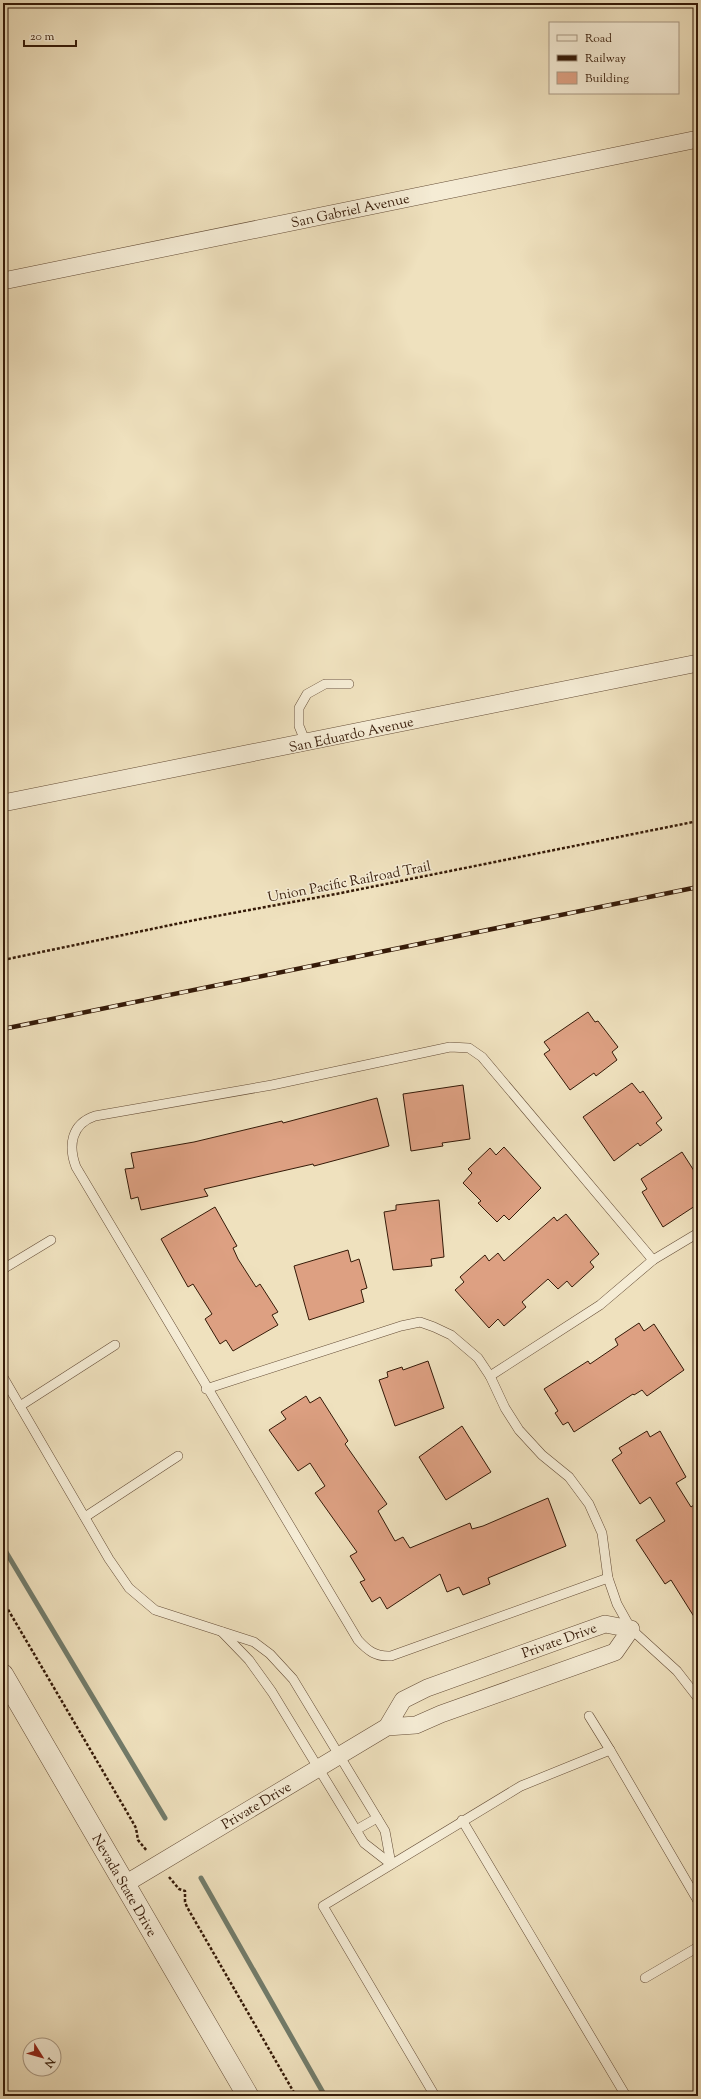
<svg xmlns="http://www.w3.org/2000/svg" width="701" height="2099" font-family="'Sorts Mill Goudy',serif">
<style>
.lines{fill:none;stroke-linecap:round;stroke-linejoin:round}
.stream{stroke:#727c6b;stroke-width:5}
.building{fill:#dda082;stroke:#351a08}
.service-casing{stroke:#644c36;stroke-width:10}
.minor-casing{stroke:#644c36;stroke-width:18}
.tertiary-casing{stroke:#644c36;stroke-width:22}
.path{stroke:#351a08;stroke-width:2.5;stroke-dasharray:3 2;stroke-linecap:butt}
.service{stroke:#f5ecd5;stroke-width:9}
.minor{stroke:#f5ecd5;stroke-width:17}
.tertiary{stroke:#f5ecd5;stroke-width:21}
.rail-casing{stroke:#351a08;stroke-width:4.5}
.rail{stroke:#f5ecd5;stroke-width:3;stroke-dasharray:9;stroke-linecap:butt}
.labels{text-anchor:middle;stroke-width:3;stroke-linejoin:round;paint-order:stroke}
.street-label{font-size:14px;fill:#351a08;stroke:#f5ecd5}
</style>
<rect width="100%" height="100%" fill="#efe1be"/>
<filter id="stains"><feTurbulence type="fractalNoise" baseFrequency=".005" numOctaves="4"/><feColorMatrix values="0 0 0 0 .2 0 0 0 0 .09 0 0 0 0 .02 0 0 0 .5 -.17"/></filter>
<radialGradient id="worn" r=".72"><stop offset=".6" stop-color="#630" stop-opacity="0"/><stop offset="1" stop-color="#630" stop-opacity=".3"/></radialGradient>
<g class="lines">
<g class="stream">
<polyline points="3,1547 165,1818"/>
<polyline points="201,1878 325,2096"/>
</g>
</g>
<g class="building">
<polygon points="588,1012 595,1022 598,1021 618,1047 612,1052 617,1060 596,1076 594,1073 570,1090 544,1054 550,1050 544,1042"/>
<polygon points="632,1083 640,1093 643,1091 662,1118 656,1123 662,1130 640,1146 638,1143 614,1161 583,1117"/>
<polygon points="463,1085 470,1139 442,1143 443,1146 411,1151 403,1094"/>
<polygon points="377,1098 389,1146 314,1166 313,1164 204,1189 208,1196 141,1210 138,1197 131,1199 125,1169 134,1168 131,1153 194,1142 282,1121 283,1123"/>
<polygon points="504,1147 541,1188 509,1220 504,1215 497,1222 478,1203 481,1201 463,1183 472,1173 468,1169 490,1148 496,1155"/>
<polygon points="682,1152 698,1177 698,1204 663,1227 642,1192 647,1189 641,1179"/>
<polygon points="439,1200 444,1257 431,1259 432,1266 393,1270 384,1212 396,1210 396,1205"/>
<polygon points="215,1207 237,1246 233,1248 238,1259 256,1287 260,1284 278,1312 272,1315 278,1325 233,1351 226,1340 220,1344 205,1319 212,1314 193,1284 188,1287 161,1239"/>
<polygon points="566,1214 599,1254 590,1262 594,1267 572,1287 567,1281 558,1289 548,1279 522,1302 526,1307 504,1326 498,1319 489,1328 455,1290 464,1282 460,1277 485,1255 489,1261 498,1253 504,1261 554,1217 557,1221"/>
<polygon points="348,1250 351,1262 359,1259 367,1288 361,1290 364,1302 309,1320 294,1266"/>
<polygon points="639,1323 644,1331 654,1324 684,1370 647,1396 642,1390 634,1395 633,1394 574,1432 568,1422 563,1425 555,1413 558,1411 544,1389 588,1361 590,1364 618,1345 615,1339"/>
<polygon points="428,1361 444,1408 395,1426 379,1380 388,1377 387,1372 402,1367 403,1370"/>
<polygon points="306,1396 310,1403 320,1397 348,1441 345,1444 387,1504 378,1511 395,1541 403,1537 410,1548 470,1523 472,1529 483,1526 548,1498 566,1546 488,1578 490,1584 463,1595 459,1587 447,1592 440,1574 387,1609 380,1597 372,1602 360,1582 365,1580 350,1556 357,1552 315,1493 325,1486 310,1463 298,1471 269,1430 286,1419 281,1412"/>
<polygon points="462,1426 491,1472 446,1500 419,1457"/>
<polygon points="647,1431 650,1437 660,1431 686,1477 676,1483 691,1507 698,1502 698,1623 671,1580 665,1584 636,1540 665,1521 650,1497 640,1504 612,1460 622,1453 619,1448"/>
</g>
<g class="lines">
<defs>
<g id="service">
<polyline points="306,743 299,726 299,708 307,694 325,684 349,684"/>
<polyline points="3,1269 51,1240"/>
<polyline points="490,1376 600,1305 653,1260 698,1233"/>
<polyline points="3,1377 109,1559 129,1588 155,1610 254,1642 270,1654 293,1679 385,1831 391,1864"/>
<polyline points="206,1389 401,1326 420,1322 434,1327 451,1335 478,1358 490,1376 505,1408 519,1430 542,1455 569,1477 589,1504 602,1533 608,1578 617,1604 631,1629 677,1671 698,1698"/>
<polyline points="20,1406 115,1345"/>
<polyline points="85,1517 178,1456"/>
<path d="M608,1578L391,1656C376,1657 368,1651 358,1640L76,1167C68,1146 71,1124 95,1116L272,1085L450,1047L469,1048L482,1057L653,1260"/>
<polyline points="222,1632 249,1660 272,1692 364,1843 391,1864"/>
<polyline points="589,1716 610,1750"/>
<polyline points="462,1820 626,2096"/>
<polyline points="356,1830 377,1818"/>
<polyline points="645,1978 698,1947"/>
<polyline points="435,2096 323,1906 521,1786 610,1750 698,1901"/>
</g>
<g id="minor">
<polyline points="3,281 698,139"/>
<polyline points="3,803 698,663"/>
<polyline points="125,1884 387,1727 416,1725 441,1714 615,1652 631,1629 605,1624 427,1688 403,1700 387,1727"/>
</g>
<polyline id="tertiary" points="3,1675 248,2096"/>
</defs>
<use href="#service" class="service-casing"/>
<use href="#minor" class="minor-casing"/>
<use href="#tertiary" class="tertiary-casing"/>
<g class="path">
<polyline points="3,960 195,920 336,894 698,821"/>
<polyline points="3,1601 131,1819 136,1828 138,1840 147,1851"/>
<polyline points="169,1877 179,1889 185,1891 185,1902 187,1907 296,2096"/>
</g>
<use href="#service" class="service"/>
<use href="#minor" class="minor"/>
<use href="#tertiary" class="tertiary"/>
<defs>
<polyline id="rail" points="3,1029 698,887"/>
</defs>
<use href="#rail" class="rail-casing"/>
<use href="#rail" class="rail"/>
</g>
<g class="labels">
<g class="street-label">
<text transform="translate(350 210) rotate(-12)" y="5">San Gabriel Avenue</text>
<text transform="translate(351 734) rotate(-12)" y="5">San Eduardo Avenue</text>
<text transform="translate(349 881) rotate(-11)" y="5">Union Pacific Railroad Trail</text>
<text transform="translate(559 1640) rotate(-20)" y="5">Private Drive</text>
<text transform="translate(256 1805) rotate(-31)" y="5">Private Drive</text>
<text transform="translate(125 1885) rotate(60)" y="5">Nevada State Drive</text>
</g>
</g>
<rect width="701" height="2099" fill="none" stroke="#efe1be" stroke-width="16"/>
<rect x="4" y="4" width="693" height="2091" fill="none" stroke="#351a08" stroke-width="2"/>
<rect x="8" y="8" width="685" height="2083" fill="none" stroke="#351a08"/>
<rect x="549" y="22" width="130" height="72" fill="#f5ecd5" stroke="#a89883"/>
<rect x="557" y="35" width="20" height="6" fill="#f5ecd5" stroke="#a89883"/>
<text x="585" y="42" font-size="12" fill="#351a08">Road</text>
<rect x="557" y="55" width="20" height="6" fill="#351a08" stroke="#a89883"/>
<text x="585" y="62" font-size="12" fill="#351a08">Railway</text>
<rect x="557" y="72" width="20" height="12" fill="#dda082" stroke="#a89883"/>
<text x="585" y="82" font-size="12" fill="#351a08">Building</text>
<g transform="translate(42 2057) rotate(127)"><circle r="19" fill="#f5ecd5" stroke="#a89883"/>
<path d="M0-3L7 15L0 10L-7 15Z" fill="#8f2418"/>
<text y="-6" font-size="11" font-weight="bold" text-anchor="middle" fill="#351a08">N</text>
</g>
<path d="M24 40v6h52v-6" fill="none" stroke="#351a08" stroke-width="2"/>
<text x="30" y="40" font-size="12" fill="#351a08" stroke="#f5ecd5" stroke-width="3" paint-order="stroke">20 m</text>
<rect width="100%" height="100%" filter="url(#stains)"/>
<rect width="100%" height="100%" fill="url(#worn)"/>
</svg>
